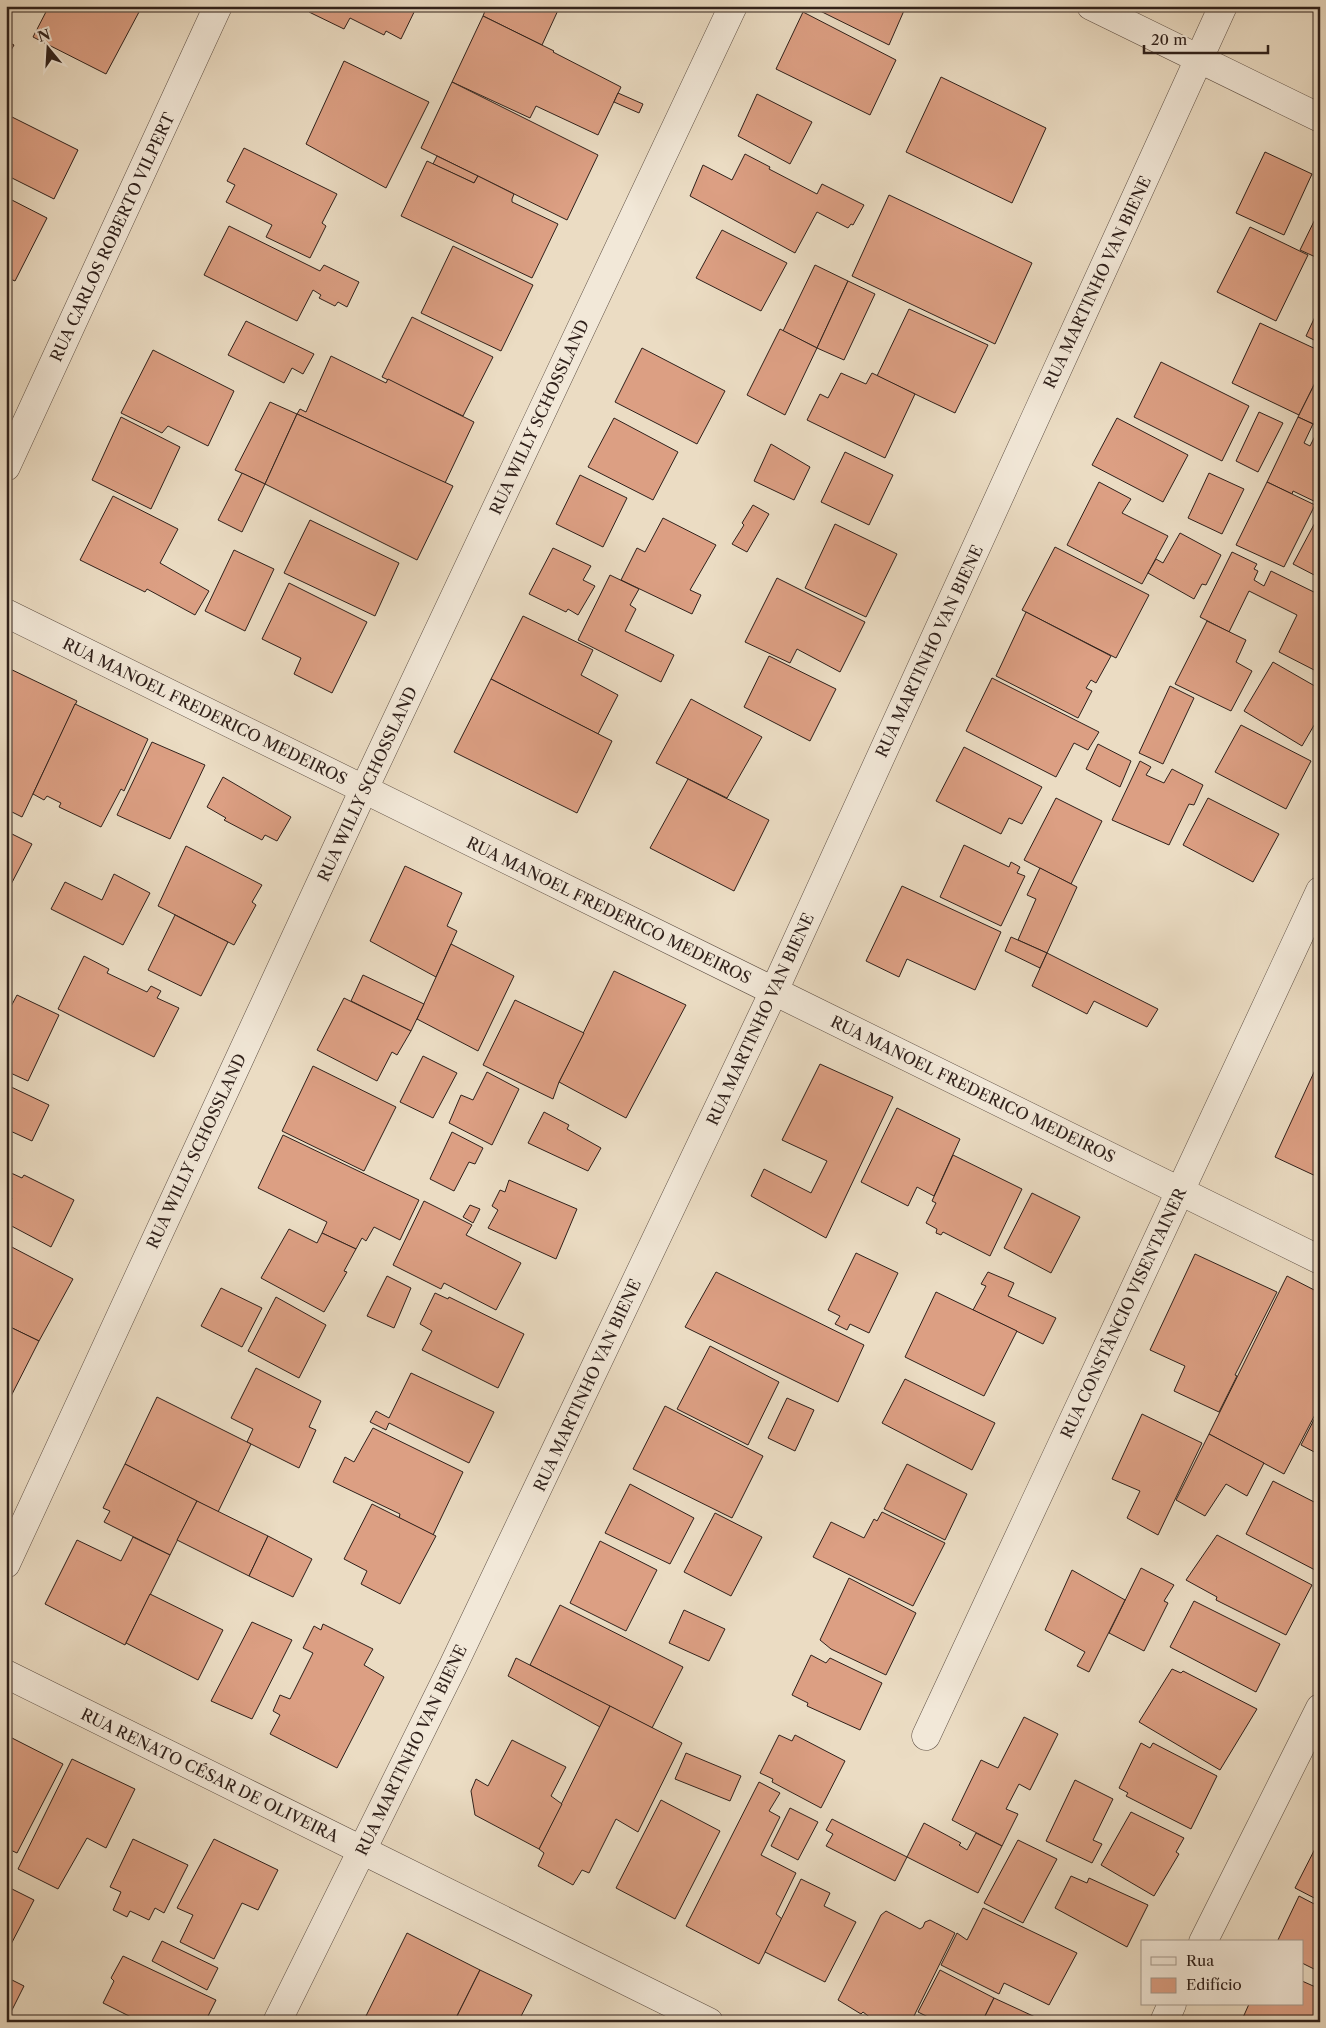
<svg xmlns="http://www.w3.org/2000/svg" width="1326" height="2028" font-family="'Libre Caslon Text',serif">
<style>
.building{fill:#dc9f83;stroke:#30211b}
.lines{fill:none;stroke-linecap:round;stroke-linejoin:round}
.minor-casing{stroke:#5f5045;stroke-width:29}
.tertiary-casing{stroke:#5f5045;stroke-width:29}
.minor{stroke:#f2e8d8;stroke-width:28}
.tertiary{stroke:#f2e8d8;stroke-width:28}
.labels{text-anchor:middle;stroke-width:4.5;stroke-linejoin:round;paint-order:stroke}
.street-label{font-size:16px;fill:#30211b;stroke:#f2e8d8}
</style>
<rect width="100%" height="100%" fill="#ebdcc3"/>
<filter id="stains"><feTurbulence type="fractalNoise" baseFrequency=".004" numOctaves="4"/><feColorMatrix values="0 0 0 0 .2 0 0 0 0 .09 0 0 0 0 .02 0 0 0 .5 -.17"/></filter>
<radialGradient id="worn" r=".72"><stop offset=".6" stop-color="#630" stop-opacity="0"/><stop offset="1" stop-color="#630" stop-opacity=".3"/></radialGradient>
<g class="building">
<polygon points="49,6 128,6 139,12 106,74 33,37"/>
<polygon points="312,6 417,6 401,39 386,31 384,35 350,18 344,29 309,12"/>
<polygon points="487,6 560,6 542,45 483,16"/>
<polygon points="810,6 906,6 889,45"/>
<polygon points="803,12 896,60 870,115 776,69"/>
<polygon points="483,16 554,51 553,52 621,87 598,135 536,106 530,118 452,82"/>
<polygon points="6,41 14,45 6,59"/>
<polygon points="344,61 429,102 386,188 306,144"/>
<polygon points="941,77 1046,128 1012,203 906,152"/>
<polygon points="452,82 598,155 567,220 421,148"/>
<polygon points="618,93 643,104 639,113 614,102"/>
<polygon points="757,94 812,122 790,164 738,136"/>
<polygon points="6,114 78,150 54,199 6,175"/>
<polygon points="244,148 337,194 322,223 326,226 310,258 266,237 272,225 226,202 235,185 227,181"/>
<polygon points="1265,152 1312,174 1284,235 1236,213"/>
<polygon points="745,154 770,167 769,169 817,194 822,184 864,205 853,225 851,224 848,228 817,212 795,253 690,196 703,165 732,180"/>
<polygon points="437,156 478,176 474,183 433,164"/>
<polygon points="427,161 474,183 478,176 514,194 512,199 512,202 558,224 532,278 401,216"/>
<polygon points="889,195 1032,263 995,344 852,276"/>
<polygon points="6,197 47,218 15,281 6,277"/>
<polygon points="1320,209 1320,259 1300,250"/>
<polygon points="229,226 320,271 324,265 359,282 347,307 338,302 335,306 319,298 321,295 313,290 297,321 204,275"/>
<polygon points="1250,227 1308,255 1276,321 1217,292"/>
<polygon points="722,230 787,263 761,311 696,278"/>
<polygon points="453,246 533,285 501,351 421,313"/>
<polygon points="815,265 848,281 817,348 783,331"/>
<polygon points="848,281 875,294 844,360 817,348"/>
<polygon points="1320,306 1320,343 1306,336"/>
<polygon points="909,309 988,345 955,413 877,376"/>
<polygon points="412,317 493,357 463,416 382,377"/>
<polygon points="246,321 314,354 303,374 292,368 284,383 228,355"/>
<polygon points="1260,323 1320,351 1320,373 1299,415 1232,383"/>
<polygon points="780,329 817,348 785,415 747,395"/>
<polygon points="642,348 725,391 697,444 615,402"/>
<polygon points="153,350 234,391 208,446 168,426 162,433 121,413"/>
<polygon points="331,356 386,383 388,379 474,422 445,483 297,414 300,409 306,412"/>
<polygon points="1161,362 1249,406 1222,461 1134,417"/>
<polygon points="841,373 866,384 872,373 915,394 885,458 807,420 820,394 828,398"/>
<polygon points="1320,373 1320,427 1298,417"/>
<polygon points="270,402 297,414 265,484 235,470"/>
<polygon points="1259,412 1283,423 1258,472 1236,461"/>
<polygon points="297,414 453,486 417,560 265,484"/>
<polygon points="121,417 180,447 151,509 92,480"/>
<polygon points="1298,417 1313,424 1304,443 1310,446 1317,432 1320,433 1320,504 1293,491 1292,494 1267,482"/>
<polygon points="614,418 678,452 653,500 588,467"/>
<polygon points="1117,418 1188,455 1163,502 1092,465"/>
<polygon points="771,444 810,467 794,500 754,481"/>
<polygon points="845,452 893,475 869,525 821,502"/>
<polygon points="242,473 265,484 242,532 218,520"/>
<polygon points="1209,473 1244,489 1222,534 1188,518"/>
<polygon points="580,475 627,498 603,547 556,524"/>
<polygon points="1099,482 1131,499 1122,513 1168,536 1142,584 1067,545"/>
<polygon points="1267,482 1315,505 1284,567 1236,545"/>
<polygon points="113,496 178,529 160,563 209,591 195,615 147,589 145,592 80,560"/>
<polygon points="753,505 769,514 747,552 732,544 744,525 742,523"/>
<polygon points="1318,517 1320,518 1320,578 1293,564"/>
<polygon points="663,518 716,545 690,590 701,595 692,614 621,580 637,548 645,552"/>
<polygon points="310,520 399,563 375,616 284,573"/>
<polygon points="835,524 897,554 866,617 805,588"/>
<polygon points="1180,533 1221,555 1206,585 1202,584 1194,599 1148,573 1156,559 1163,563"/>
<polygon points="1055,547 1149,595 1116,658 1022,610"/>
<polygon points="553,548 591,566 583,580 595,586 578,615 568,609 566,612 529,594"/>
<polygon points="234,550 274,569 245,631 205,611"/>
<polygon points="1232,552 1257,564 1254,569 1258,571 1254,580 1264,586 1271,571 1320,595 1320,673 1279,652 1297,615 1249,591 1229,632 1200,617"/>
<polygon points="610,575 639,589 630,605 636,609 625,631 674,655 661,682 578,640"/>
<polygon points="777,578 865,622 840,672 797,649 790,663 745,642"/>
<polygon points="289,583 367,622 332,693 294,674 301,658 262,639"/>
<polygon points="1026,612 1111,656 1096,683 1091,680 1086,688 1092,691 1078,718 996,676"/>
<polygon points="523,616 593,650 581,675 618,695 598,734 491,679"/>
<polygon points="1207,621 1246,640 1236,662 1252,671 1231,711 1175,684"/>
<polygon points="769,656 836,689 810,741 744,707"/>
<polygon points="1273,662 1320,689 1320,715 1302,746 1244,711"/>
<polygon points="6,667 77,701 22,817 6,809"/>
<polygon points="992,678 1099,732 1088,750 1074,743 1056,777 966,731"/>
<polygon points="491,679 612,741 577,813 454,752"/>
<polygon points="1170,686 1194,698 1163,764 1139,753"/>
<polygon points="691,699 762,737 727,798 656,763"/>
<polygon points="75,704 148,739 124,791 121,789 101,827 59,807 61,803 47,796 44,800 33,794"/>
<polygon points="1241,725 1311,761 1286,809 1215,772"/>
<polygon points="152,742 205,765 170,839 117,815"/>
<polygon points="1098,744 1131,761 1120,787 1086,769"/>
<polygon points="964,747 1042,787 1022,824 1009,818 1001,834 936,801"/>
<polygon points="1140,761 1151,767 1146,775 1164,783 1172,769 1203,785 1194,805 1189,804 1169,845 1112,820"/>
<polygon points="223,777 291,817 277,841 265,835 262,840 224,820 226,818 207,807"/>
<polygon points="688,779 769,820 734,891 650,848"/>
<polygon points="1056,798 1102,821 1071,884 1024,860"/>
<polygon points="1208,798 1279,834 1253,882 1183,845"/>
<polygon points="6,831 32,844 6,894"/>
<polygon points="964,845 1009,867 1011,862 1020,867 1017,873 1025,876 1001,926 940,897"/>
<polygon points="186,846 262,885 252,902 256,905 234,945 158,906"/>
<polygon points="405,866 462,893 447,926 457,931 436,977 370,941"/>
<polygon points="1040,868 1077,887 1047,953 1018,940 1036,899 1027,895"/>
<polygon points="114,874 150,893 123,945 51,909 65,882 102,900"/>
<polygon points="902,886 1001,932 975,990 907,959 899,977 866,961"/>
<polygon points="175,915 228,942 201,996 148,970"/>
<polygon points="1011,937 1047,953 1040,968 1005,951"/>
<polygon points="451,944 514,976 478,1051 417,1019"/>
<polygon points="1047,953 1158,1009 1147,1027 1094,1001 1087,1014 1032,986"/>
<polygon points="84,956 109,969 107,973 147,992 151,986 161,991 157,998 179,1008 154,1057 58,1009"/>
<polygon points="614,971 686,1005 626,1118 559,1082"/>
<polygon points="363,975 424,1004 411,1031 351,1001"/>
<polygon points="17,995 59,1015 28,1081 6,1071 6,1016"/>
<polygon points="344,998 411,1031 397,1055 392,1052 377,1081 317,1050"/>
<polygon points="515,1000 584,1033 559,1082 553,1099 483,1065"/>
<polygon points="423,1056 457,1073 433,1118 400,1102"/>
<polygon points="820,1064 893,1097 826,1238 751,1196 764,1169 811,1193 827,1161 782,1140"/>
<polygon points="313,1066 396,1107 364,1171 282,1131"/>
<polygon points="1315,1070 1320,1072 1320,1178 1275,1157"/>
<polygon points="487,1072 519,1089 492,1145 449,1123 461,1095 473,1100"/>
<polygon points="7,1085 49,1105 32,1141 6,1129"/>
<polygon points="897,1108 960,1139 934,1196 917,1187 908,1206 861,1182"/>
<polygon points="544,1112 569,1125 567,1129 601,1148 588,1171 528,1143"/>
<polygon points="452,1132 483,1148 475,1164 469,1162 454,1191 430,1179"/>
<polygon points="283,1135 419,1200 400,1240 374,1227 366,1241 362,1238 356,1249 322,1233 327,1222 258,1188"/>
<polygon points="953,1155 1022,1189 990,1256 943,1232 941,1235 936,1233 937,1229 926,1223 936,1203 932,1201"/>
<polygon points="9,1172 22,1178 24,1175 74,1200 51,1247 6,1223 6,1208 12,1198 6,1195 6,1176"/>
<polygon points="509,1180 577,1209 556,1259 488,1228 498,1210 492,1206 500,1190 505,1192"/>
<polygon points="1032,1193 1080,1217 1051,1273 1004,1248"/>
<polygon points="424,1201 472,1225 466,1235 521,1263 496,1310 444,1283 441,1289 393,1265"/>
<polygon points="470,1205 480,1209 473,1223 463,1217"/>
<polygon points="289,1229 317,1243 322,1233 356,1249 344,1271 347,1272 324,1312 261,1278"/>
<polygon points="6,1244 73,1279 39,1341 6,1325"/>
<polygon points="856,1253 898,1273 869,1333 850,1324 847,1330 835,1324 840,1316 828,1310"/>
<polygon points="1195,1254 1277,1292 1235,1375 1237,1376 1219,1412 1174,1391 1185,1366 1150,1350"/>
<polygon points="716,1272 864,1345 838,1402 685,1327"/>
<polygon points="988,1272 1014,1283 1008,1296 1056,1318 1043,1344 973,1310 986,1286 981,1284"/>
<polygon points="387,1276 411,1288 394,1328 367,1316"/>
<polygon points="1287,1276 1320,1293 1320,1405 1284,1474 1209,1434"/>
<polygon points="221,1288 262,1308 242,1347 201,1326"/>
<polygon points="936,1292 1017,1331 984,1396 905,1357"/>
<polygon points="435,1293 448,1299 449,1297 524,1334 498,1388 422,1350 432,1331 420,1324"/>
<polygon points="276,1297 326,1325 299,1378 248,1351"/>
<polygon points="6,1325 39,1341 7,1404 6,1403"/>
<polygon points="710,1346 779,1382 748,1445 677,1409"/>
<polygon points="256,1368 321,1401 309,1427 316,1430 299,1468 247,1442 253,1429 231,1418"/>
<polygon points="411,1373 494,1412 469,1463 389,1423 386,1430 370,1422 376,1411 389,1418"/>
<polygon points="905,1379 995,1423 972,1470 882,1423"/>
<polygon points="157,1397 251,1444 218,1512 125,1464"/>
<polygon points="787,1398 814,1410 795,1451 768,1438"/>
<polygon points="665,1406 763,1456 732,1518 633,1469"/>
<polygon points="1320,1408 1320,1455 1301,1445"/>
<polygon points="1142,1414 1202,1443 1158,1535 1127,1518 1140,1491 1112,1479"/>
<polygon points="373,1428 463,1472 433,1535 399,1518 400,1514 333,1482 345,1457 354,1462"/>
<polygon points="1209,1434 1264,1463 1247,1496 1226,1484 1205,1516 1176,1500"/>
<polygon points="125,1464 197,1501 170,1555 104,1522 110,1511 103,1508"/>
<polygon points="907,1464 967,1494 945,1540 884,1509"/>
<polygon points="1273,1481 1320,1505 1320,1561 1315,1570 1246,1534"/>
<polygon points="630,1484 694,1518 670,1564 605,1533"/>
<polygon points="197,1501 268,1536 249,1576 177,1540"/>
<polygon points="372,1504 436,1536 400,1604 361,1584 367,1571 344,1559"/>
<polygon points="882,1512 945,1543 913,1606 813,1557 831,1522 864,1538 874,1519 877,1521"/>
<polygon points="715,1513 762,1537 731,1596 684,1572"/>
<polygon points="1217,1535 1312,1585 1286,1635 1216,1600 1217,1597 1186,1580"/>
<polygon points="268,1536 312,1559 293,1597 249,1576"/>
<polygon points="133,1537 170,1555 125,1645 45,1604 77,1540 121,1561"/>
<polygon points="600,1541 657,1570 626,1631 570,1603"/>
<polygon points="1141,1568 1174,1585 1164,1601 1168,1603 1144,1651 1109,1633"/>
<polygon points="1072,1570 1125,1600 1089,1672 1077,1666 1085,1652 1045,1630"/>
<polygon points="849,1578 916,1613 886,1675 831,1649 820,1640"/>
<polygon points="150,1594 223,1630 198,1680 126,1643"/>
<polygon points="1194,1601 1280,1644 1256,1692 1170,1647"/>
<polygon points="560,1605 683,1667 652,1728 530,1665"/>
<polygon points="684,1610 725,1629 709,1661 669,1643"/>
<polygon points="252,1622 292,1640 252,1719 211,1701"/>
<polygon points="323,1624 373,1649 364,1665 384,1677 337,1768 270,1734 280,1715 273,1711 280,1695 290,1699 313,1653 303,1648 314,1626 321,1630"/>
<polygon points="811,1655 826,1663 830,1658 882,1683 860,1730 807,1706 808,1703 792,1695"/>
<polygon points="516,1658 610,1706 600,1727 508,1676"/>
<polygon points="1172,1669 1181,1673 1183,1671 1257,1709 1220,1770 1139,1722"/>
<polygon points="610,1706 682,1743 638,1832 616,1819 589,1873 582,1870 573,1885 538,1866 544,1853 539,1849"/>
<polygon points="1024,1717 1058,1734 1030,1790 1019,1784 1006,1809 1018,1814 1002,1846 952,1820 981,1760 998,1768"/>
<polygon points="779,1735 792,1741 795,1735 845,1761 821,1808 772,1782 773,1779 760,1773"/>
<polygon points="12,1738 63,1764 17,1853 6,1848 6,1750"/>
<polygon points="512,1740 566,1767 551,1796 562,1804 539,1849 475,1815 471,1791 476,1779 488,1786"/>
<polygon points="1141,1743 1150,1748 1153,1743 1217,1776 1191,1829 1126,1796 1128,1793 1119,1788"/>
<polygon points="686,1753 741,1776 730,1801 675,1779"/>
<polygon points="72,1759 135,1789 106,1848 87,1838 58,1889 18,1869"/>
<polygon points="1075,1780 1113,1799 1093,1840 1102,1844 1092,1863 1046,1841"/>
<polygon points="759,1782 780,1793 769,1811 780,1817 761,1855 796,1873 776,1914 782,1919 759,1964 686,1926"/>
<polygon points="661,1800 720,1831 675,1919 616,1888"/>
<polygon points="790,1808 818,1822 798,1860 771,1846"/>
<polygon points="1131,1812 1184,1838 1176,1852 1179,1854 1154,1896 1101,1865"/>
<polygon points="832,1819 907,1857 895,1881 826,1846 833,1834 826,1830"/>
<polygon points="924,1823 961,1843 959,1845 967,1850 976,1833 1002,1846 978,1893 907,1857"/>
<polygon points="133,1839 188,1865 164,1913 155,1908 149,1920 130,1911 127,1917 113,1910 121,1892 110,1887"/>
<polygon points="214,1839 278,1870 258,1910 242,1903 214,1959 180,1942 193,1915 177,1908"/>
<polygon points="1320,1839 1320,1901 1295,1888"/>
<polygon points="1018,1840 1057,1859 1023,1923 984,1903"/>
<polygon points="1071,1876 1087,1883 1089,1878 1148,1905 1127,1947 1055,1908"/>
<polygon points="801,1879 830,1893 824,1906 856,1922 825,1982 765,1952"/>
<polygon points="6,1886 34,1900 8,1950 6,1950"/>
<polygon points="1299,1896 1320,1907 1320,1972 1302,1963 1302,1942 1277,1942"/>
<polygon points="983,1908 1077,1953 1049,2005 1004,1983 999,1994 941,1965 957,1933 967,1940"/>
<polygon points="886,1911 920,1929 923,1927 925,1922 930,1920 955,1933 911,2022 876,2022 863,2012 861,2014 838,2000 881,1915"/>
<polygon points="407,1933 480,1970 454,2022 363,2022"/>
<polygon points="162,1941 218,1968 207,1990 152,1961"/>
<polygon points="123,1956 216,2000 205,2022 141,2022 103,2003 114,1981 111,1978"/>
<polygon points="480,1970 532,1995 518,2022 454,2022"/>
<polygon points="940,1970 994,1998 982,2022 938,2022 918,2012"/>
<polygon points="12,1980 24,1986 6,2022 6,1992"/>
<polygon points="1302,1981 1320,1989 1320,2022 1241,2022 1249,2004 1302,2004"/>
<polygon points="994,1998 1046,2022 982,2022"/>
</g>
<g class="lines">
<defs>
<g id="minor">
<polyline points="1091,6 1320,118"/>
<polyline points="6,467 218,6"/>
<polyline points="6,613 1320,1260"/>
<polyline points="6,1564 364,789 733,6"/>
<polyline points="926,1736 1320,891"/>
</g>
<g id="tertiary">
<polyline points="6,1674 709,2022"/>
<polyline points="1203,1942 1320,1708"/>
<polyline points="277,2022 453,1666 774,991 1223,6"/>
<polyline points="1164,2022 1172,2004"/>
</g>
</defs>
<use href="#minor" class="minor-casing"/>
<use href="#tertiary" class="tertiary-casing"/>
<use href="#minor" class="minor"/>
<use href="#tertiary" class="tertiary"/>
</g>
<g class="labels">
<g class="street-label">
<text transform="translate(112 237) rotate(-65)" y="6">RUA CARLOS ROBERTO VILPERT</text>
<text transform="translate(1097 282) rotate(-65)" y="6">RUA MARTINHO VAN BIENE</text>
<text transform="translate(539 417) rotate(-65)" y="6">RUA WILLY SCHOSSLAND</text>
<text transform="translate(929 651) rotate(-65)" y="6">RUA MARTINHO VAN BIENE</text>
<text transform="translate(205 711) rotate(26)" y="6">RUA MANOEL FREDERICO MEDEIROS</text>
<text transform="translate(367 784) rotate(-65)" y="6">RUA WILLY SCHOSSLAND</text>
<text transform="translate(609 910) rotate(26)" y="6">RUA MANOEL FREDERICO MEDEIROS</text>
<text transform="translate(760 1019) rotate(-65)" y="6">RUA MARTINHO VAN BIENE</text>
<text transform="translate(973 1089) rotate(26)" y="6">RUA MANOEL FREDERICO MEDEIROS</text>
<text transform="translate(196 1151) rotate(-65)" y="6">RUA WILLY SCHOSSLAND</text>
<text transform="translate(1123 1313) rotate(-65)" y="6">RUA CONSTÂNCIO VISENTAINER</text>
<text transform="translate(587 1385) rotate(-65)" y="6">RUA MARTINHO VAN BIENE</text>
<text transform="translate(411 1750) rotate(-64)" y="6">RUA MARTINHO VAN BIENE</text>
<text transform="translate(210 1775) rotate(26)" y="6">RUA RENATO CÉSAR DE OLIVEIRA</text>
</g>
</g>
<rect width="1326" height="2028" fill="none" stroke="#ebdcc3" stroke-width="25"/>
<rect x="8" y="8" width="1311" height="2013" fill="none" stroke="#30211b" stroke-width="2.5"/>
<rect x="12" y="12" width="1301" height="2003" fill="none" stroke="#30211b"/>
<rect x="1141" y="1940" width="162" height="65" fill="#f2e8d8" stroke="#a4988c"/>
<rect x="1151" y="1957" width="25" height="8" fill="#f2e8d8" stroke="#a4988c"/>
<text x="1186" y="1966" font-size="15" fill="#30211b">Rua</text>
<rect x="1151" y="1978" width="25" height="15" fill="#dc9f83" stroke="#a4988c"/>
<text x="1186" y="1990" font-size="15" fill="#30211b">Edifício</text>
<g transform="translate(48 48) rotate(342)" stroke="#f2e8d8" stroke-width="4" paint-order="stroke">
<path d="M0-4L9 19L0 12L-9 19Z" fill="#30211b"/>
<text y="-8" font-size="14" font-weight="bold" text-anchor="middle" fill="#30211b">N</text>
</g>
<path d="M1144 45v8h124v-8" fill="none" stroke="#30211b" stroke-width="2.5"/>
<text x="1151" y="45" font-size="15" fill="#30211b" stroke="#f2e8d8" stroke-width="4" paint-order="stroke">20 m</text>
<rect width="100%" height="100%" filter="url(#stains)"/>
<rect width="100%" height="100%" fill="url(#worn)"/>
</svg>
